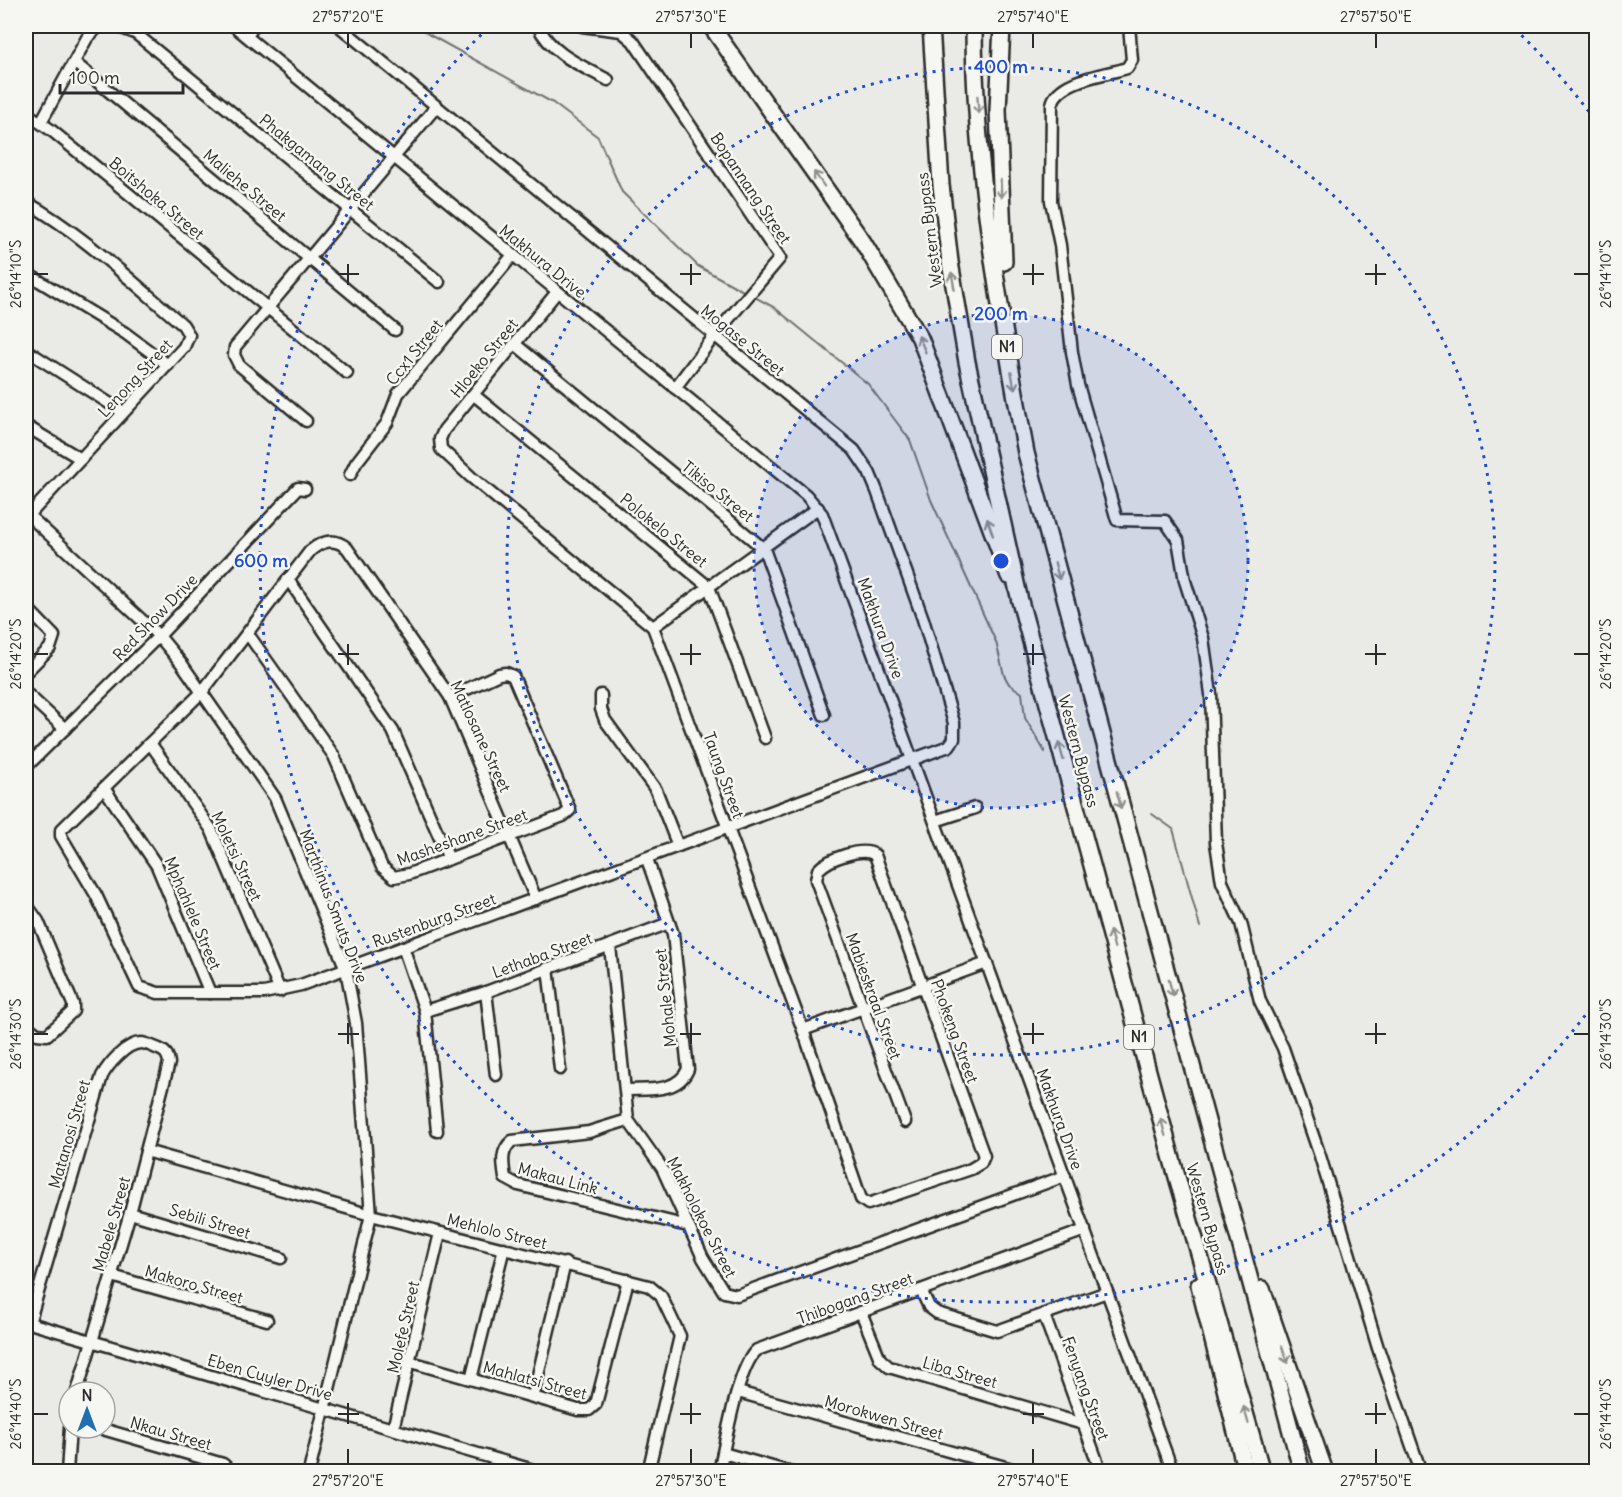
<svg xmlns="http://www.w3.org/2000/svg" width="1622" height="1497" font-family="Delius,sans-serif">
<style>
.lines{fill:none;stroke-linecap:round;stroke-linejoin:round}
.stream{stroke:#727270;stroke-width:2}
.minor-casing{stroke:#2b2b2b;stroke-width:15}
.highway-casing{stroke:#2b2b2b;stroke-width:20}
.minor{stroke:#f6f6f2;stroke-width:10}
.highway{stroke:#f6f6f2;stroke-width:15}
.oneway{stroke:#90908e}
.ticks{fill:none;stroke:#2b2b2b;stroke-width:2}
.ring{fill:none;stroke:#1d4ed8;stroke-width:3;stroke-dasharray:3 6}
.labels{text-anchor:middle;stroke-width:5;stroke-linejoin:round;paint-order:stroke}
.shield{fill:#f6f6f2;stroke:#686867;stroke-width:1.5}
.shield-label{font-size:15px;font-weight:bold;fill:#2b2b2b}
.street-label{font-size:16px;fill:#2b2b2b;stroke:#f6f6f2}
.centre{fill:#1d4ed8;stroke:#f6f6f2;stroke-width:3}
.ring-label{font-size:18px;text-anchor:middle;font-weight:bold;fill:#1d4ed8;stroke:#f6f6f2;stroke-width:5;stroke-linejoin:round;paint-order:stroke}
.neatline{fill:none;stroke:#2b2b2b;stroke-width:2}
.ticks-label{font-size:15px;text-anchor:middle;fill:#2b2b2b}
</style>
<rect width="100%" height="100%" fill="#eaeae6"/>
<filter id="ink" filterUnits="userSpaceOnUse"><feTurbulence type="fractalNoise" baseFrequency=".0167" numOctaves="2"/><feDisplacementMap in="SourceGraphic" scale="12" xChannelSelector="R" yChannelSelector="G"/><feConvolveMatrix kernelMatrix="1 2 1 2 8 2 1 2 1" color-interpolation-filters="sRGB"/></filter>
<g filter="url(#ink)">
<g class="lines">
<g class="stream">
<polyline points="418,26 428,34 553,103 598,137 622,192 698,266 745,292"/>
<polyline points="753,296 775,308 868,384 910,440 931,500 996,642 1004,675 1009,684 1022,693 1025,718 1045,752"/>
<polyline points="1152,814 1173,829 1200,927"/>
</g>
<defs>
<g id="minor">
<polyline points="116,26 135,33 439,282"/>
<polyline points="234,26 806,495 822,514 1173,1472"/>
<path d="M339,26L854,450L869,472L877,491L923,619L954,723V739L949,746L301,985L264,993H158L139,987L96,895L61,836V830L202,692L310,551C322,541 334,537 347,548L450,697L536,899"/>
<path d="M538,26C551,54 582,66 608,80"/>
<polyline points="582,26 621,31 633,41 780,258 715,335 675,388"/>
<path d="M1129,26L1132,60L1127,68C1106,75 1058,79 1052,104L1051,201L1060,245L1072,352L1078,385L1117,520L1165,521L1178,540L1185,581L1203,638L1211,694L1216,843L1222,882L1241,923L1260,1001L1283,1048L1320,1156L1378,1348L1421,1472"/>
<polyline points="247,36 254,26"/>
<polyline points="75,63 395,330"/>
<polyline points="26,113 51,130 347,373"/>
<polyline points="41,122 87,38 99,26"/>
<path d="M26,202C83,234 133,283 183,325L189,335L184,347L29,515"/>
<polyline points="26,273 125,333 168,365"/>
<path d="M557,292L444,430L440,439L441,449L471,477L653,627L803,1030L861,1199L868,1204L971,1169L981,1163L984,1156L875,855C862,846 828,859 818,870L816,880L905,1122"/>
<polyline points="515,344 764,549 824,715"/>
<polyline points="26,350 123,412"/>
<polyline points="474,395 709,587 765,738"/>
<polyline points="306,421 239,365 234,355 235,347 436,107"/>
<polyline points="26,426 81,459"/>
<polyline points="350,475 356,463 387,423 398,394 513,255"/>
<polyline points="26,513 159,636 182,664 275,798 346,969 356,1023 371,1215 309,1472"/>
<polyline points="288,579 393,731 449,859"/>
<polyline points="26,607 54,636 50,648 26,672"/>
<polyline points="653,627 818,508"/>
<polyline points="248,634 334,756 382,867 394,877 409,874 563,816 570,810 513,676 506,673 499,674 450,697"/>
<polyline points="26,693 65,729"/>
<polyline points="601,695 601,709 605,720 656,790 678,846"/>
<polyline points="150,743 211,829 280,991"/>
<polyline points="26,767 159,636 298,488 305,489"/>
<polyline points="104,788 157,866 210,993"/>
<polyline points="935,821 975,808"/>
<polyline points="26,904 38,921 73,1004 73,1011 47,1035 37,1034 26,1025"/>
<polyline points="610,946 628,1120 662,1168 703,1258 724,1292 737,1295 1065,1176"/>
<polyline points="403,947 425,1011 437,1131"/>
<polyline points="548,968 560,1069"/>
<polyline points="486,992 496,1075"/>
<polyline points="425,1011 486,992 669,923"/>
<polyline points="803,1030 987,963"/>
<path d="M626,1090C648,1089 678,1093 688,1069L673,934L647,859"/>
<path d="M628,1120L589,1132L512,1141C500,1151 503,1164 505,1178L518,1185L688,1226"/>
<polyline points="146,1151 371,1215 649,1286 661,1296 680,1336 648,1472"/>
<polyline points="130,1213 281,1258"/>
<polyline points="112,1276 267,1320"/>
<polyline points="921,1290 929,1307 937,1313 997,1331 1107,1292"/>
<polyline points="861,1312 880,1359 889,1367 1083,1424"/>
<polyline points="1044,1315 1101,1472"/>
<polyline points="26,1322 540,1472"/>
<path d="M29,1323L102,1076C108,1065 126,1043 141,1043C146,1043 154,1047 159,1049C166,1052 168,1055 169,1063L130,1213L77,1392"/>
<polyline points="411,1362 578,1410 589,1410 596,1404 628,1280"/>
<polyline points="471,1379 504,1248"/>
<polyline points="738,1392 1023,1472"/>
<polyline points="533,1396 565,1263"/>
<polyline points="99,1428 223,1464 232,1472"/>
<polyline points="393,1429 440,1233"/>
<polyline points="723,1453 790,1472"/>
<polyline points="67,1472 70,1428"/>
<path d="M719,1472C725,1445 738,1365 757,1350L1085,1230"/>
</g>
<g id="highway">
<polyline points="711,26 863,242 920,338 1009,576"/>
<polyline points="931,26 941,185 950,262 967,362 1020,601 1173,1163 1262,1472"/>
<path d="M974,26C974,168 1000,313 1026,453L1302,1472"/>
<polyline points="1002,26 998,110 1004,262"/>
<polyline points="1199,1285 1246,1472"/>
<polyline points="1262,1289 1325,1472"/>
</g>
</defs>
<use href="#minor" class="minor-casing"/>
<use href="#highway" class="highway-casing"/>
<use href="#minor" class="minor"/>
<use href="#highway" class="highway"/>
</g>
<defs><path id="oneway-shaft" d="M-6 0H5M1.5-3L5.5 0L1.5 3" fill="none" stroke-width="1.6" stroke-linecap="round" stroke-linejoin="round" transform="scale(1.5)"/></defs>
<g class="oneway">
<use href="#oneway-shaft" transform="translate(978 105) rotate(86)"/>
<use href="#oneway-shaft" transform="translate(819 179) rotate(-125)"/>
<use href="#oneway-shaft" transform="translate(1001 189) rotate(88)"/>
<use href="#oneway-shaft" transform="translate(953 281) rotate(-100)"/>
<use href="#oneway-shaft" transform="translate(922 344) rotate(-113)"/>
<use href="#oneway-shaft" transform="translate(1013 381) rotate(80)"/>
<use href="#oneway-shaft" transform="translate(990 527) rotate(-109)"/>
<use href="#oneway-shaft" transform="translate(1057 571) rotate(75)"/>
<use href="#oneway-shaft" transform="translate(1061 751) rotate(-105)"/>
<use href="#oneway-shaft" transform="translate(1119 800) rotate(75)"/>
<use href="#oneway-shaft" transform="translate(1112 939) rotate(-105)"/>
<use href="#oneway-shaft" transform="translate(1171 988) rotate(75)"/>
<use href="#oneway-shaft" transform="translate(1163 1127) rotate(-105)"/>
<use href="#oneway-shaft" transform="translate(1285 1355) rotate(71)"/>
<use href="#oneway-shaft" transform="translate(1246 1415) rotate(-106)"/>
</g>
</g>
<path class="ticks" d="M348,33V48M691,33V48M1033,33V48M1376,33V48M348,264V285M691,264V285M1033,264V285M1376,264V285M33,274H48M338,274H359M680,274H701M1023,274H1044M1365,274H1386M1574,274H1589M348,644V665M691,644V665M1033,644V665M1376,644V665M33,654H48M338,654H359M680,654H701M1023,654H1044M1365,654H1386M1574,654H1589M348,1023V1044M691,1023V1044M1033,1023V1044M1376,1023V1044M33,1034H48M338,1034H359M680,1034H701M1023,1034H1044M1365,1034H1386M1574,1034H1589M348,1403V1424M691,1403V1424M1033,1403V1424M1376,1403V1424M33,1414H48M338,1414H359M680,1414H701M1023,1414H1044M1365,1414H1386M1574,1414H1589M348,1449V1464M691,1449V1464M1033,1449V1464M1376,1449V1464"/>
<circle cx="1001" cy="561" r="247" fill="#1d4ed8" fill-opacity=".12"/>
<g class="ring">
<circle cx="1001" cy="561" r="247"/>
<circle cx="1001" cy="561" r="494"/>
<path d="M1596 1001A740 740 0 1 1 487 29M1515 29A740 740 0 0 1 1596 121"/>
</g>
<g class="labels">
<g class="shield">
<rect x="992" y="335" width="30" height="24" rx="4.5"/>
<rect x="1124" y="1025" width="30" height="24" rx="4.5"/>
</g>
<g class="shield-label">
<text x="1007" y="352">N1</text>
<text x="1139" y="1042">N1</text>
</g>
<g class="street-label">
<text transform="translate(317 162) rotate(39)" y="6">Phakgamang Street</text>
<text transform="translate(245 185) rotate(40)" y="6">Maliehe Street</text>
<text transform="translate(751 188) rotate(56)" y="6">Bopannang Street</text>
<text transform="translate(157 198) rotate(40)" y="6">Boitshoka Street</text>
<text transform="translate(929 230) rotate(-97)" y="6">Western Bypass</text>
<text transform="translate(543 261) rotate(39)" y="6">Makhura Drive</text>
<text transform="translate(743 340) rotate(39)" y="6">Mogase Street</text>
<text transform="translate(414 352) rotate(-51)" y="6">Ccx1 Street</text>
<text transform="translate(484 358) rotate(-51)" y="6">Hloeko Street</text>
<text transform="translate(135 378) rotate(-47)" y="6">Lenong Street</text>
<text transform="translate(718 491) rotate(39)" y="6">Tikiso Street</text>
<text transform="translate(664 530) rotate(39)" y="6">Polokelo Street</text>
<text transform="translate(155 617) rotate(-46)" y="6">Red Show Drive</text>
<text transform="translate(881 628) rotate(70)" y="6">Makhura Drive</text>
<text transform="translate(481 736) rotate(65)" y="6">Matlosane Street</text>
<text transform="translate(1079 751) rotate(75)" y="6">Western Bypass</text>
<text transform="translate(724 775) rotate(70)" y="6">Taung Street</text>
<text transform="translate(462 837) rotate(-20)" y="6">Masheshane Street</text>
<text transform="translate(237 856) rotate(65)" y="6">Moletsi Street</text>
<text transform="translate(334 906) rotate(69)" y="6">Marthinus Smuts Drive</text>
<text transform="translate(193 913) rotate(67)" y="6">Mphahlele Street</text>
<text transform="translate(434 920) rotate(-20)" y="6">Rustenburg Street</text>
<text transform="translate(542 955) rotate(-20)" y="6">Lethaba Street</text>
<text transform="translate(874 996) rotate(70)" y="6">Mabieskraal Street</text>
<text transform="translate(665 998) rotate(-96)" y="6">Mohale Street</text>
<text transform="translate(955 1031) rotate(70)" y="6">Phokeng Street</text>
<text transform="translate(1060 1119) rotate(70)" y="6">Makhura Drive</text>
<text transform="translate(69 1134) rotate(-74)" y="6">Matanosi Street</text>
<text transform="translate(558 1178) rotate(15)" y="6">Makau Link</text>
<text transform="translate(702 1217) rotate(63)" y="6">Makholokoe Street</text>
<text transform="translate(1208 1219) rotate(74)" y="6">Western Bypass</text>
<text transform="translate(210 1221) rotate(17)" y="6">Sebili Street</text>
<text transform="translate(111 1224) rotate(-74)" y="6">Mabele Street</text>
<text transform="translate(497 1231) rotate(14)" y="6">Mehlolo Street</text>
<text transform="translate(194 1284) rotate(16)" y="6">Makoro Street</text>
<text transform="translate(855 1298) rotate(-20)" y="6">Thibogang Street</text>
<text transform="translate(403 1327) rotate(-77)" y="6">Molefe Street</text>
<text transform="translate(960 1372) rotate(16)" y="6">Liba Street</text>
<text transform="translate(270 1377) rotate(16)" y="6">Eben Cuyler Drive</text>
<text transform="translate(535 1380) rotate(15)" y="6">Mahlatsi Street</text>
<text transform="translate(1086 1388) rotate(70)" y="6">Fenyang Street</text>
<text transform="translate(884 1417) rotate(16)" y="6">Morokwen Street</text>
<text transform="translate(171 1433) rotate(16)" y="6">Nkau Street</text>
</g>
</g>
<circle cx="1001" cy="561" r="9" class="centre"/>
<g class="ring-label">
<text x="1001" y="73">400 m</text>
<text x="1001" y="320">200 m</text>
<text x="261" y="567">600 m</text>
</g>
<rect width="1622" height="1497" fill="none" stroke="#f6f6f2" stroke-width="66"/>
<g transform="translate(87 1410)"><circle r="28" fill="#f6f6f2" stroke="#a5a5a2" stroke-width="1.5"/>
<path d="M0-4.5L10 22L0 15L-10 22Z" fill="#1f6fb2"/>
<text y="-9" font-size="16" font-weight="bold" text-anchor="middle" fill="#2b2b2b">N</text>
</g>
<path d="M60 84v9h123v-9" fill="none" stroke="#2b2b2b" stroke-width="3"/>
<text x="69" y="84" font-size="18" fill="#2b2b2b" stroke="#f6f6f2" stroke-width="4.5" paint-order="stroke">100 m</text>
<rect x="33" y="33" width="1556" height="1431" class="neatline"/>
<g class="ticks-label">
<text x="348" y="22">27°57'20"E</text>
<text x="691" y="22">27°57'30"E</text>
<text x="1033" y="22">27°57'40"E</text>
<text x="1376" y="22">27°57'50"E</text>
<text transform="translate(16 274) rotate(-90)" y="5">26°14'10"S</text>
<text transform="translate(1606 274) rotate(-90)" y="5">26°14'10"S</text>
<text transform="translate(16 654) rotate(-90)" y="5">26°14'20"S</text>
<text transform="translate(1606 654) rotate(-90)" y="5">26°14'20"S</text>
<text transform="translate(16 1034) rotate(-90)" y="5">26°14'30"S</text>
<text transform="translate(1606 1034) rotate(-90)" y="5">26°14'30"S</text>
<text transform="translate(16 1414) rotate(-90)" y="5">26°14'40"S</text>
<text transform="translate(1606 1414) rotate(-90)" y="5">26°14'40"S</text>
<text x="348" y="1486">27°57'20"E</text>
<text x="691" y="1486">27°57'30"E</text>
<text x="1033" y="1486">27°57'40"E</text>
<text x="1376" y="1486">27°57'50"E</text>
</g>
</svg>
